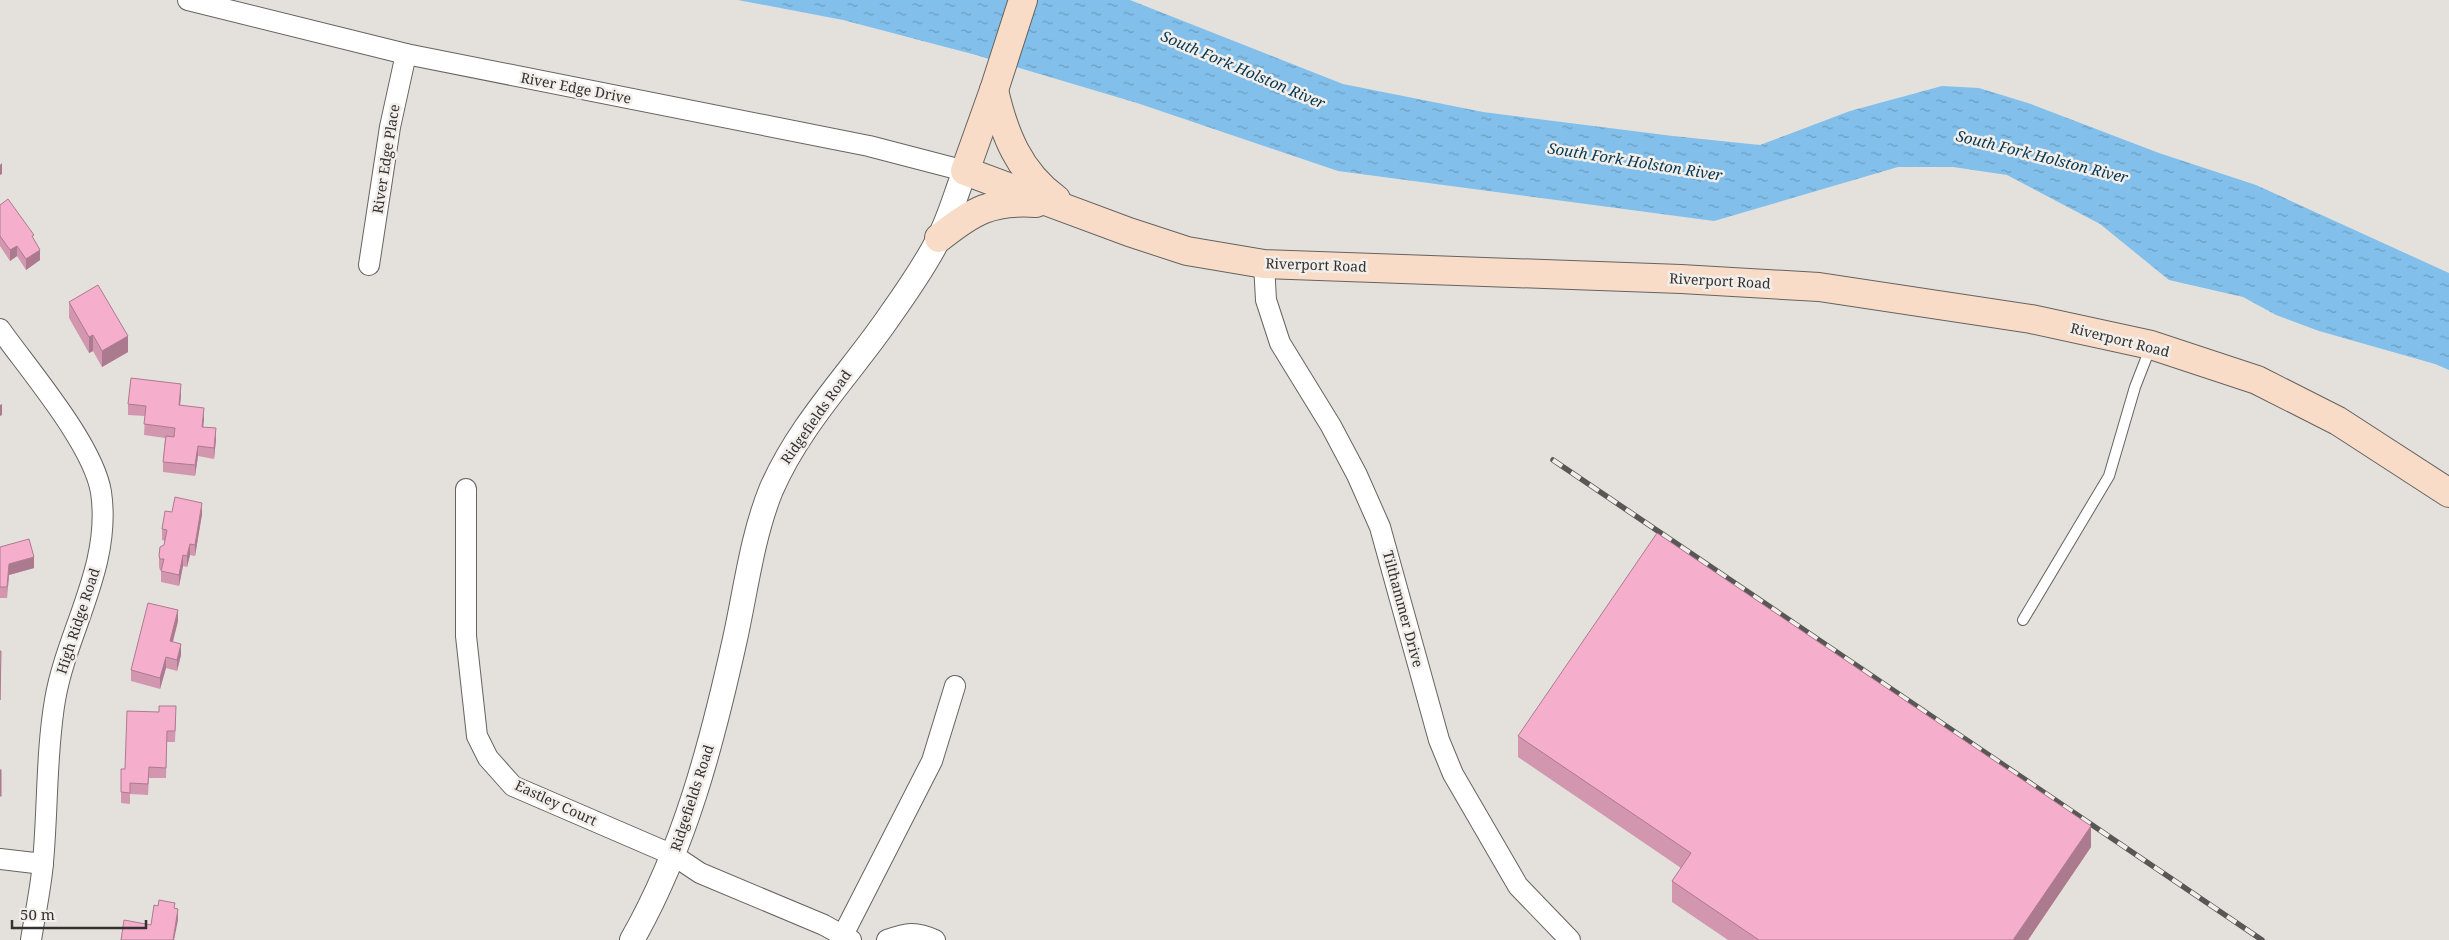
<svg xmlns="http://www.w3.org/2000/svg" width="2449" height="940" font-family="'Noto Serif',serif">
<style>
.water{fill:url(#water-ripples)}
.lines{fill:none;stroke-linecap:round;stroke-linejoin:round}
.service-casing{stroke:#666360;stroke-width:12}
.minor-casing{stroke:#666360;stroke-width:22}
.tertiary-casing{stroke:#666360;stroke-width:26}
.secondary-casing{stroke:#666360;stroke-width:30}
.service{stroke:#fff;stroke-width:10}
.minor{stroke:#fff;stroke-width:20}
.tertiary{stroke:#fff;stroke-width:24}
.secondary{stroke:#f8dcc7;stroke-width:28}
.rail-casing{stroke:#595755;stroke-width:5.5}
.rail{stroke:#f2eeea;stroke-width:4;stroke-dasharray:11;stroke-linecap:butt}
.wall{fill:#d396af}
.shaded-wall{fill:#ac7a8f}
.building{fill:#f5afcc;stroke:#ac7a8f}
.labels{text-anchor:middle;stroke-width:5;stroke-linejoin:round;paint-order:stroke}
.street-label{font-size:14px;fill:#343231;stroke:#f2eeea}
.water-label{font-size:15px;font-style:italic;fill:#023652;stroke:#f2eeea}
</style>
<defs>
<pattern id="water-ripples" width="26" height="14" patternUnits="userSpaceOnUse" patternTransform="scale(1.25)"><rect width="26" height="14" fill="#82c0eb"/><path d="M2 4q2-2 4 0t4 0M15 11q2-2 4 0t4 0" fill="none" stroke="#6b9dbf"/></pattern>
</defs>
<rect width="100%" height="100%" fill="#e4e1dd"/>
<polygon class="water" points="738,0 1130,0 1343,84 1483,112 1673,136 1760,145 1850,111 1942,86 1979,88 2031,104 2159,153 2256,185 2449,273 2449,370 2435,364 2319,331 2276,315 2243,297 2169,280 2100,224 2007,175 1953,167 1898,167 1714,221 1338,171 1137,103 976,55 843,20"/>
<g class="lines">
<defs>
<polyline id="service" points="2023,620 2109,476 2135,387 2151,346"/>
<g id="minor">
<polyline points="188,0 406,54 869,146 965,171"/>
<polyline points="1264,264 1266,300 1280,343 1331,426 1357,475 1380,527 1439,740 1453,774 1518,886 1570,940"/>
<polyline points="369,265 390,127 406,54"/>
<path d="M0,329C29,370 93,444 101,492C112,566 67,630 55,700C46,753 48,808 43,862C41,888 35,914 31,940"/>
<polyline points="466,489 466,636 477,736 488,758 513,786 673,855 700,873 824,925 851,940"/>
<polyline points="0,859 43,864"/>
<polyline points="843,935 932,761 955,686"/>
<path d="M887,940C907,933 915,931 935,940"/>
</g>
<path id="tertiary" d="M632,940C685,847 712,743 735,639C746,589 752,537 771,490C800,423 851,373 891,314C908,290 926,264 939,238C950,217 956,193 965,171"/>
<g id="secondary">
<polyline points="1023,0 994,90 965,171 1129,232 1187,251 1264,264 1681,279 1819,287 2031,319 2151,345 2257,380 2338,421 2449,493"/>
<path d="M994,90C1004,134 1019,172 1056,199"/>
<path d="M939,238C973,211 991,200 1036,203"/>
</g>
</defs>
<use href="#service" class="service-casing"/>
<use href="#minor" class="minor-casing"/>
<use href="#tertiary" class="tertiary-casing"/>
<use href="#secondary" class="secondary-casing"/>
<use href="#service" class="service"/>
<use href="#minor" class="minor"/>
<use href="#tertiary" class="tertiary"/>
<use href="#secondary" class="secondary"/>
<defs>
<polyline id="rail" points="1553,460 2262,940"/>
</defs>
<use href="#rail" class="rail-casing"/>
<use href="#rail" class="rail"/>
</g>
<g class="wall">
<polygon points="0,205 34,240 40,260 26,270 17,256 10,261 0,246"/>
<polygon points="69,302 128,352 102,367 93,351 89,353 69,318"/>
<polygon points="181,395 180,405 204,419 203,427 216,439 214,459 198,456 195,476 163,472 163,462 165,438 144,435 145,416 128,415 128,404"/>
<polygon points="172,512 202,514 195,556 190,555 187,567 183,566 179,586 161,582 161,570 160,570 159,567 159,556 164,545 165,541 162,540 162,529"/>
<polygon points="0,547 34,568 9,575 7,598 0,598"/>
<polygon points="178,621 173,642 181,655 177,671 166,668 160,689 131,681 131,670"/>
<polygon points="159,712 176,717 175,742 167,742 166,778 149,778 148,795 130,794 130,804 121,803 121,792 125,769"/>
<polygon points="1518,736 2091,847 2028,940 1728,940 1672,902 1672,881 1681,868 1518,757"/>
</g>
<g class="shaded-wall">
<polygon points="2,163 2,174 0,175 0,165"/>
<polygon points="17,246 17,256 10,261 10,250"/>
<polygon points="40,250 40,260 26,270 26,259"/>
<polygon points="93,335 93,351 89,353 89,337"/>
<polygon points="128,336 128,352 102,367 102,351"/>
<polygon points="181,384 181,395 179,416 179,405"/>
<polygon points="2,404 2,415 0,416 0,405"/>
<polygon points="204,408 204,419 202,438 202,427"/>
<polygon points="216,428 216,439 214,459 214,448"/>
<polygon points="198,446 198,456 195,476 195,465"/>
<polygon points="202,503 202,514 195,556 195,545"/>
<polygon points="190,544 190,555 187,567 187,556"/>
<polygon points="183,555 183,566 179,586 179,575"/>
<polygon points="34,557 34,568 9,575 7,598 9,564"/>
<polygon points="178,610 178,621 170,652 170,641"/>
<polygon points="181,644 181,655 177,671 177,660"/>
<polygon points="166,657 166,668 160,689 160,678"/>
<polygon points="2091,826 2091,847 2028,940 2013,940"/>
<polygon points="178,909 178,920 174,940 173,940"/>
</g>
<g class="building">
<polygon points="8,199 34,235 32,236 40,250 26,259 17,246 10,250 0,236 0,205"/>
<polygon points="98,285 128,336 102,351 93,335 89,337 69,302"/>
<polygon points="131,378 181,384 179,405 204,408 202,427 216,428 214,448 198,446 195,465 163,462 166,436 174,437 175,428 144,424 146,406 128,404"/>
<polygon points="175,497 202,503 195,545 190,544 187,556 183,555 179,575 161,571 164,559 160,559 159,556 160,547 164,545 167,530 162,529 165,511 172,512"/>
<polygon points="1657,533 2091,826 2013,940 1759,940 1672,881 1691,853 1518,736"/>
<polygon points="29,539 34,557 9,564 7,587 0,587 0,547"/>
<polygon points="148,603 178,610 170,641 181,644 177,660 166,657 160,678 131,670"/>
<polygon points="0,651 1,651 0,700"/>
<polygon points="159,706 176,706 175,731 167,731 166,768 149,767 148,784 130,783 130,793 121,792 121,769 125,769 127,711 159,712"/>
<rect x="0" y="770" width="1" height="26"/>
<polygon points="159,900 175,903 174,908 178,909 173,940 121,940 124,920 151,925 154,905 158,906"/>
</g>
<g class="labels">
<g class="street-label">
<text transform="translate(576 88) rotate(11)" y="5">River Edge Drive</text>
<text transform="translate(386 159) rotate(-81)" y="5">River Edge Place</text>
<text transform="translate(1316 265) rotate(2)" y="5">Riverport Road</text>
<text transform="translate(1720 281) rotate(3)" y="5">Riverport Road</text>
<text transform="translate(2120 340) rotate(14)" y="5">Riverport Road</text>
<text transform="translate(816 417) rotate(-55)" y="5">Ridgefields Road</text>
<text transform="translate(1403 609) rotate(75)" y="5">Tilthammer Drive</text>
<text transform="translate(78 621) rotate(-72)" y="5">High Ridge Road</text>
<text transform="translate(692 798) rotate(-72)" y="5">Ridgefields Road</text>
<text transform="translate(556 803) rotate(25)" y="5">Eastley Court</text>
</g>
<g class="water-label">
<text transform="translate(1243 70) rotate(23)" y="5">South Fork Holston River</text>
<text transform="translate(2042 157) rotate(14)" y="5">South Fork Holston River</text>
<text transform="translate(1635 162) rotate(9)" y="5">South Fork Holston River</text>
</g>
</g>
<path d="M12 920v8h134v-8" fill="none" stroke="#343231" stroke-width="2.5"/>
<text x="20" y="920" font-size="15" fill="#343231" stroke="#f2eeea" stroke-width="4" paint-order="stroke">50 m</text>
</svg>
